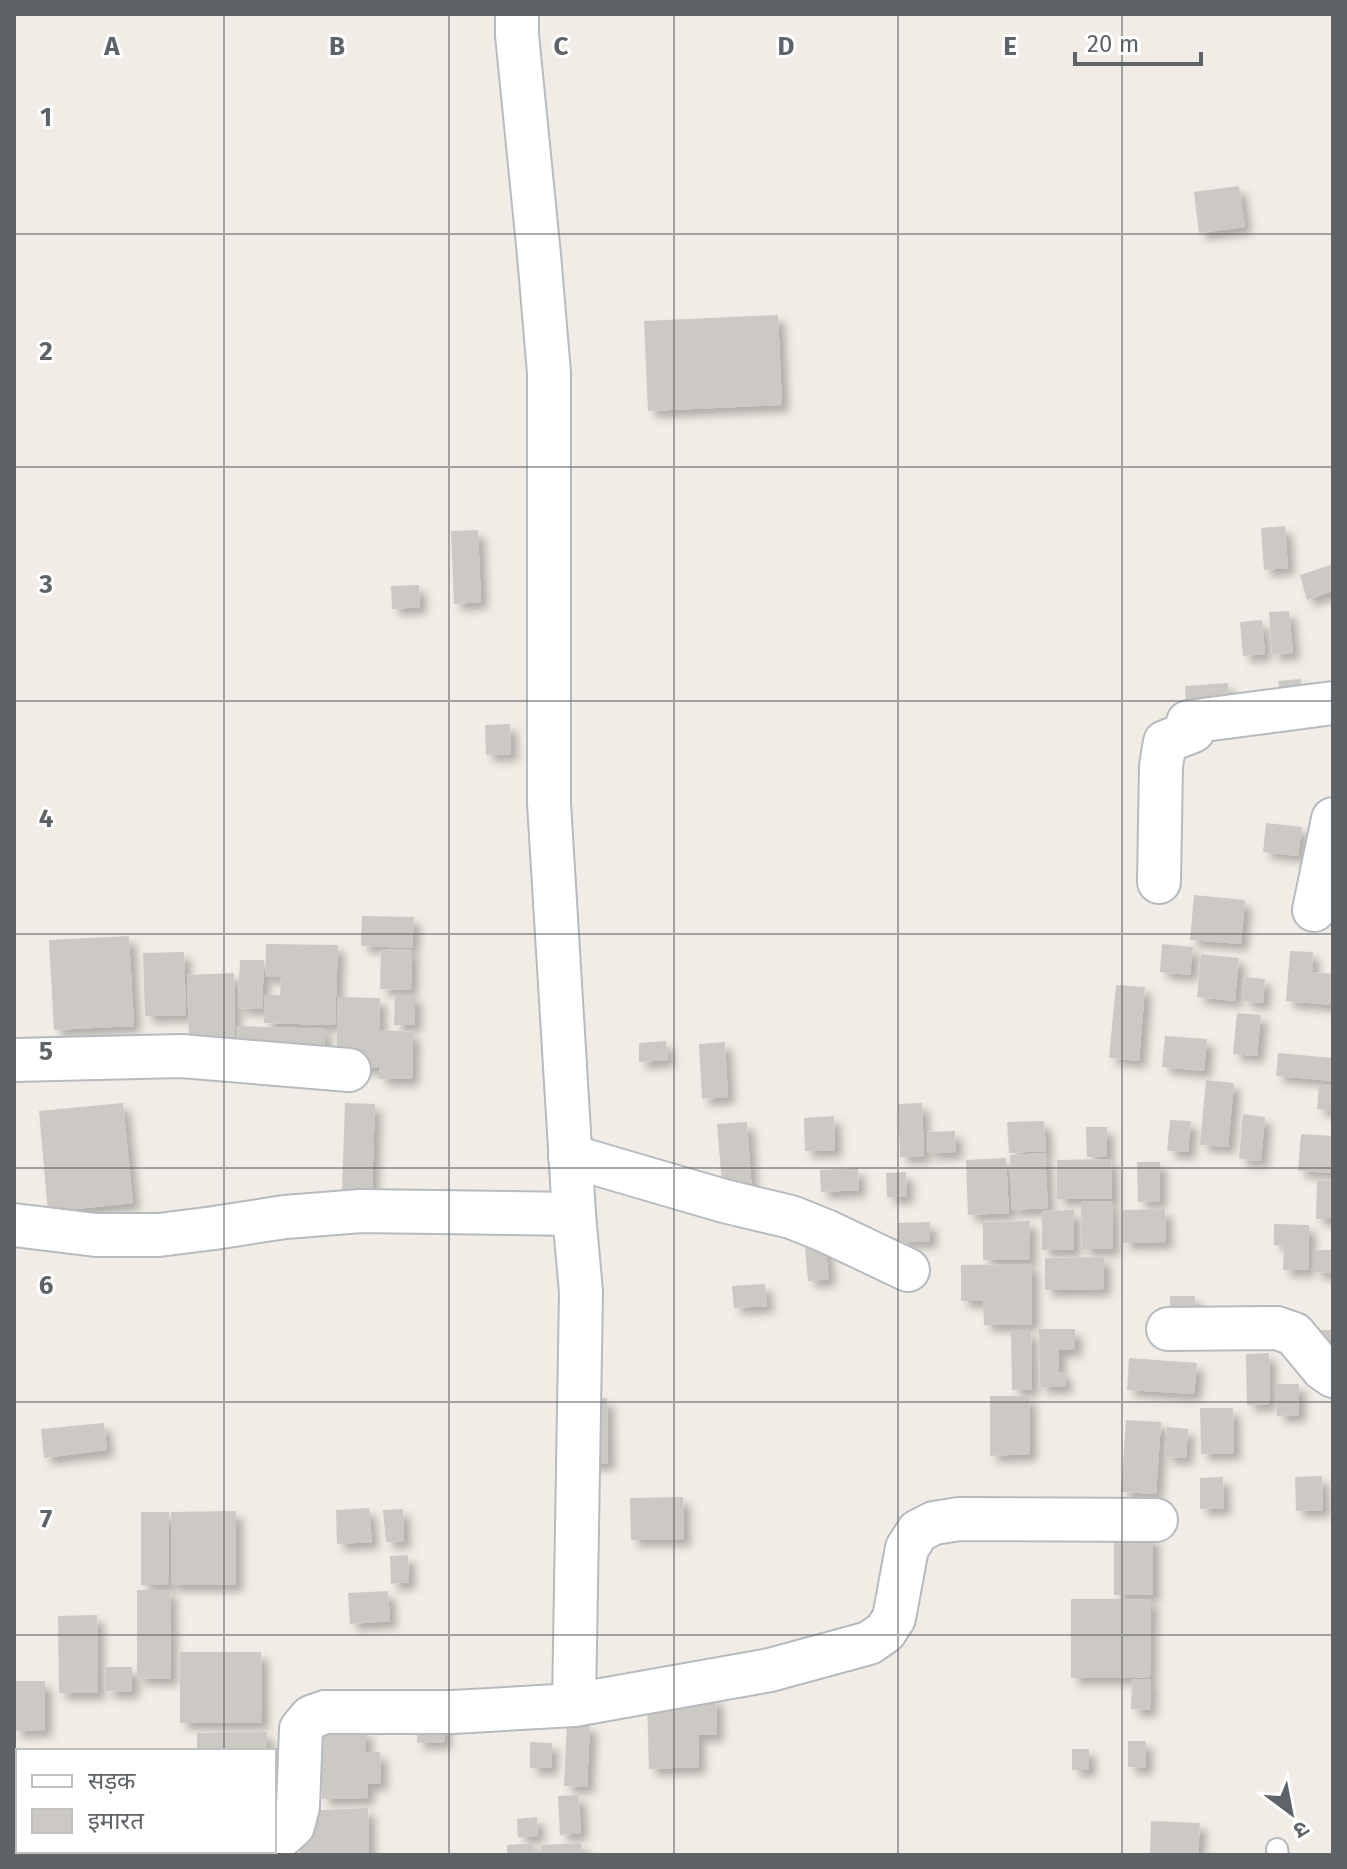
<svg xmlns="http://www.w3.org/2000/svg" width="1347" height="1869" font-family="'Fira Sans','Noto Sans Devanagari',sans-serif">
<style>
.building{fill:#ccc8c3;filter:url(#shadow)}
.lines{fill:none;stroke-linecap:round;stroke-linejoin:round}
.lane-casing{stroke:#b7babe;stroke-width:24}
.street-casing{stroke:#b7babe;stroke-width:46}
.lane{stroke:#fff;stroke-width:20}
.street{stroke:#fff;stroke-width:42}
.grid{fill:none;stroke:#5e6368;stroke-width:2;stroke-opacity:0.55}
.grid-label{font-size:26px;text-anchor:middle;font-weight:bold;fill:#5e6368;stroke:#fff;stroke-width:6;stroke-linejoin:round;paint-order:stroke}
</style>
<defs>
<filter id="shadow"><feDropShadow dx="7" dy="7" stdDeviation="4" flood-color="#0004"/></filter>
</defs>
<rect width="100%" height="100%" fill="#f1ede6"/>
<g class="building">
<polygon points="1239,186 1245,227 1199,233 1194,192"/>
<polygon points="778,315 782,405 648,411 644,321"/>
<polygon points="1285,526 1288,568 1264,570 1261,528"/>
<polygon points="478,530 481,602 454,604 451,531"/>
<polygon points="1333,564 1333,591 1307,600 1300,575"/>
<polygon points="419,585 420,607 392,609 391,586"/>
<polygon points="1289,611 1293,653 1272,654 1269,612"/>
<polygon points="1262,620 1265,654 1243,656 1240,622"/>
<polygon points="1301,679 1302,696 1281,698 1278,681"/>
<polygon points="1228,683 1230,711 1187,715 1185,686"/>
<polygon points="510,724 511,754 486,755 485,725"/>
<polygon points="1266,823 1302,827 1298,856 1263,852"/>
<polygon points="1194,895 1245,900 1241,944 1190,940"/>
<polygon points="362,916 414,917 412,948 361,946"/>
<polygon points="129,936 134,1026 54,1030 49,940"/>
<polygon points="266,944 338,945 335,1025 264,1023 265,995 280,995 281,977 265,977"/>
<polygon points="1162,944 1193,947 1190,975 1160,972"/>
<polygon points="381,949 412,950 411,990 380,989"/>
<polygon points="1290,951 1313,952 1312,972 1333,974 1333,1005 1286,1001"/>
<polygon points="184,952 186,1015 145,1016 143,953"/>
<polygon points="1201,954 1239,958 1235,1001 1197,997"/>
<polygon points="240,960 264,960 262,1009 238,1008"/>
<polygon points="234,973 235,1040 189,1041 187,975"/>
<polygon points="1245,977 1265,979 1263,1003 1243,1001"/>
<polygon points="1116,985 1145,987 1139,1061 1109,1058"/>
<polygon points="395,995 415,995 415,1025 394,1025"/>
<polygon points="338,997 380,998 378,1068 336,1067"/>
<polygon points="1237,1013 1261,1015 1257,1056 1233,1054"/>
<polygon points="237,1026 325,1029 324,1061 235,1058"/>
<polygon points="380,1030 413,1032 412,1079 379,1079"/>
<polygon points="1165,1036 1207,1039 1204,1071 1162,1067"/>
<polygon points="666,1041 668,1060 639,1062 639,1043"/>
<polygon points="725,1042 728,1097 702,1099 699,1044"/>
<polygon points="1278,1053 1333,1058 1333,1081 1276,1076"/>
<polygon points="1206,1080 1234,1083 1228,1147 1200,1145"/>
<polygon points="1319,1085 1333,1086 1333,1111 1317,1109"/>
<polygon points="123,1103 133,1203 48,1212 39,1111"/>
<polygon points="345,1103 375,1104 372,1192 342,1190"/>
<polygon points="922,1103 924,1156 900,1157 898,1104"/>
<polygon points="1243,1114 1265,1117 1261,1161 1239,1159"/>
<polygon points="834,1116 835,1150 805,1151 804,1118"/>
<polygon points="1170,1120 1191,1121 1188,1152 1167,1151"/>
<polygon points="1044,1121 1046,1151 1009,1153 1007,1122"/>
<polygon points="747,1122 752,1192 723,1195 717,1124"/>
<polygon points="1086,1127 1107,1127 1107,1157 1087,1157"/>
<polygon points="955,1131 956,1152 928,1153 927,1132"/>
<polygon points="1301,1134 1333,1136 1333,1173 1298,1171"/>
<polygon points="1045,1153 1048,1208 1012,1210 1010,1155"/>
<polygon points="1006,1158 1009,1213 968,1215 966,1160"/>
<polygon points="1111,1159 1112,1199 1057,1199 1057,1160"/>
<polygon points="1137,1162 1160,1162 1160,1201 1138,1202"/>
<polygon points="858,1168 859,1190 821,1192 820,1170"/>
<polygon points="906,1172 907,1197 887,1197 886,1173"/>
<polygon points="1317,1181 1333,1181 1333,1219 1316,1219"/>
<polygon points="1112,1201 1113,1249 1082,1249 1081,1202"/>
<polygon points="1165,1209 1166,1242 1123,1243 1123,1210"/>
<polygon points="1074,1210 1074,1250 1042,1250 1042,1211"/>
<polygon points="1030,1221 1030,1260 983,1260 983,1222"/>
<polygon points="930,1222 930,1241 898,1242 898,1223"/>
<polygon points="1274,1224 1309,1225 1308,1270 1283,1270 1284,1245 1274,1245"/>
<polygon points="825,1244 829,1279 808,1281 805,1246"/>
<polygon points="1315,1250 1333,1250 1333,1273 1315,1272"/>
<polygon points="1104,1257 1104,1289 1045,1290 1045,1258"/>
<polygon points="1032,1264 1032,1324 984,1325 983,1301 961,1301 961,1265"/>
<polygon points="765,1284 767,1306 734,1308 732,1286"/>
<polygon points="1170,1296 1195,1296 1195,1320 1170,1319"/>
<polygon points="1039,1329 1075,1329 1075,1349 1059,1350 1059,1373 1065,1372 1066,1387 1040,1387"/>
<polygon points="1320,1330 1333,1330 1333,1355 1320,1354"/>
<polygon points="1011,1331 1031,1331 1032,1389 1012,1390"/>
<polygon points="1269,1353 1270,1404 1247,1405 1246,1354"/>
<polygon points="1129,1358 1197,1363 1194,1394 1127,1390"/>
<polygon points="1277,1384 1299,1384 1299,1415 1277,1416"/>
<polygon points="990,1396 1029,1396 1030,1454 990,1456"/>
<polygon points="607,1398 608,1463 586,1464 585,1399"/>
<polygon points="1200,1408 1233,1408 1234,1453 1201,1454"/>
<polygon points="1126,1420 1161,1422 1156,1494 1121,1492"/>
<polygon points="104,1423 107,1450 44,1458 41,1429"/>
<polygon points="1167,1427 1188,1429 1186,1458 1165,1457"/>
<polygon points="1322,1476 1323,1510 1296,1511 1295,1477"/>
<polygon points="1223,1477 1224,1508 1200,1509 1200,1478"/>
<polygon points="683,1497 684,1539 631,1540 630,1498"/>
<polygon points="369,1508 372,1542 337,1544 336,1510"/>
<polygon points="403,1509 404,1541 386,1542 383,1510"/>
<polygon points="236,1511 236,1585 171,1585 171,1512"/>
<polygon points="141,1512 169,1512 168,1585 141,1585"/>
<rect x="1114" y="1536" width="39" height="59"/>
<polygon points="408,1555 409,1582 391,1584 390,1556"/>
<polygon points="137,1590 170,1590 171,1679 137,1678"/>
<polygon points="388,1591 390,1621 350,1624 348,1593"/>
<polygon points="1071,1599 1151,1599 1150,1678 1071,1678"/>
<polygon points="97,1615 98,1693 59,1693 58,1616"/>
<polygon points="180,1652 261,1652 262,1723 180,1723"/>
<polygon points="106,1667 132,1667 132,1692 106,1691"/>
<polygon points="1132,1679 1151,1679 1150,1710 1131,1709"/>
<polygon points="14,1681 45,1681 45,1730 14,1731"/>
<polygon points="716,1697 717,1735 698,1735 699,1767 649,1769 647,1699"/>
<polygon points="444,1722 445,1742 417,1743 417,1723"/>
<polygon points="567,1723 590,1725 587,1787 564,1786"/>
<polygon points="366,1730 366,1752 380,1752 381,1783 367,1784 368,1798 322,1799 321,1731"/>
<polygon points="267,1732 267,1751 197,1751 197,1733"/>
<polygon points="1128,1741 1146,1741 1146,1768 1128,1767"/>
<polygon points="530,1742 552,1743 551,1768 530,1768"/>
<rect x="1072" y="1749" width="17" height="21"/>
<polygon points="579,1795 581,1833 560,1835 558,1796"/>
<polygon points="368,1808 369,1855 300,1855 299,1811"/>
<polygon points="537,1817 538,1836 518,1837 517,1819"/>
<polygon points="1151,1821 1200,1823 1198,1855 1150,1855"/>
<polygon points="534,1843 535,1855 507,1855 507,1845"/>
<polygon points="581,1843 582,1855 541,1855 541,1845"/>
<rect x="69" y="1851" width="41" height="4"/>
<rect x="114" y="1851" width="37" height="4"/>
</g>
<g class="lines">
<defs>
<polyline id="lane" points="1277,1849 1278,1855"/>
<g id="street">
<polyline points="517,14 517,35 539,255 549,373 549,803 574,1214 581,1292 574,1705"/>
<polyline points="1159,882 1161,766 1165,742 1193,731 1188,722 1333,703"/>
<polyline points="1314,910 1333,819"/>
<polyline points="14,1060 181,1056 349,1070"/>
<polyline points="570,1156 724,1201 791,1217 826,1231 908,1270"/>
<polyline points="14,1225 96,1235 159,1235 214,1228 285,1217 361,1211 574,1214"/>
<polyline points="1168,1329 1277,1328 1294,1334 1323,1369 1333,1376"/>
<polyline points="16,1792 18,1792"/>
<polyline points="274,1837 283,1835 293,1826 298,1807 301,1729 311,1717 325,1712 453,1712 574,1705 770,1670 869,1643 885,1632 894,1618 907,1548 918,1531 934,1523 959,1519 1156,1520"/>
</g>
</defs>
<use href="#lane" class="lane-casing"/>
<use href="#street" class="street-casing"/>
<use href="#lane" class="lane"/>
<use href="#street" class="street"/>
</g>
<path class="grid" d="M224,14V1751M449,14V1855M674,14V1855M898,14V1855M1122,14V1855M14,234H1333M14,467H1333M14,701H1333M14,934H1333M14,1168H1333M14,1402H1333M14,1635H1333M224,1851V1855"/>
<g class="grid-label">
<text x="112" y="55">A</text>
<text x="337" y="55">B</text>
<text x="561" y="55">C</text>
<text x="786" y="55">D</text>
<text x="1010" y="55">E</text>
<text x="46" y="126">1</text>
<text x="46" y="360">2</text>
<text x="46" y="593">3</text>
<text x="46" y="827">4</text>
<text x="46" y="1060">5</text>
<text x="46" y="1294">6</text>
<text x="46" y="1528">7</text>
</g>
<rect width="1347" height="1869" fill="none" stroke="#5e6368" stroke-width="32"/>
<rect x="16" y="1749" width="260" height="104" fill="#ffffff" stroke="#bfc1c3" stroke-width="2"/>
<rect x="32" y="1775" width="40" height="12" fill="#ffffff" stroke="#bfc1c3" stroke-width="2"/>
<text x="88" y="1789" font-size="24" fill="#5e6368">सड़क</text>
<rect x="32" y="1809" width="40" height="24" fill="#ccc8c3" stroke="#bfc1c3" stroke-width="2"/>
<text x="88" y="1829" font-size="24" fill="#5e6368">इमारत</text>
<g transform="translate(1291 1813) rotate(148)" stroke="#ffffff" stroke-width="6" paint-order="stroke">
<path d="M0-6L14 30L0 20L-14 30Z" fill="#5e6368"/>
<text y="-12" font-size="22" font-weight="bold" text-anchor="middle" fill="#5e6368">उ</text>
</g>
<path d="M1075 52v12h126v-12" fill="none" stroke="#5e6368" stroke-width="4"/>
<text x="1087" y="52" font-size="24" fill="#5e6368" stroke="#ffffff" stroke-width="6" paint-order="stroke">20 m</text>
</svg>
